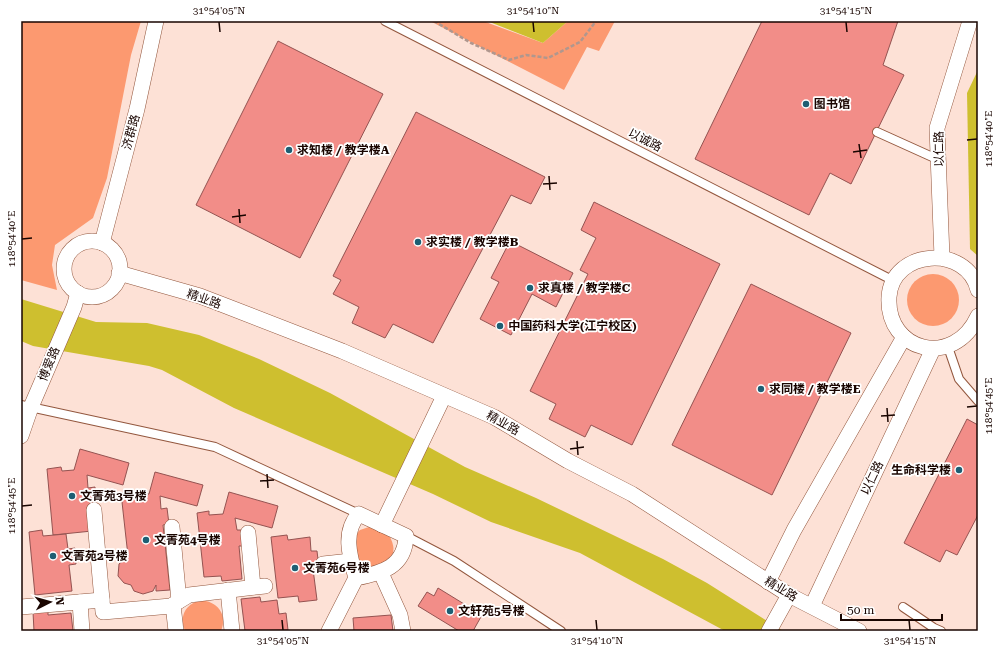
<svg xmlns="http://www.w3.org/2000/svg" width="999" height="652" font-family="'Roboto Serif','Noto Sans SC',serif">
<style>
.green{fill:#fc9970}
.water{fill:#cebf2f}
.building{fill:#f28d88;stroke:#945351}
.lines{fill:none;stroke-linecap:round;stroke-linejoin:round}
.lane-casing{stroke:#93573e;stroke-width:10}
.street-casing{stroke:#93573e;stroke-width:16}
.path{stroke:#b0978e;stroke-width:2.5;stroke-dasharray:4 2;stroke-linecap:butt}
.lane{stroke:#fff;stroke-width:8}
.street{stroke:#fff;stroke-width:15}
.ticks{fill:none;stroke:#190500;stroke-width:1.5}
.poi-dot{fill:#1d5e73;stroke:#fff;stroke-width:1.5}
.labels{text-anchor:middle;stroke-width:3.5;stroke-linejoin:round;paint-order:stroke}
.poi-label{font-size:12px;font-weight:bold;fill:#190500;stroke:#fff;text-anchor:start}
.street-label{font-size:12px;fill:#190500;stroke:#fff}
.neatline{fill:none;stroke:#190500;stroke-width:1.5}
.ticks-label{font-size:10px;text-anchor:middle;fill:#190500}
</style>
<rect width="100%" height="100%" fill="#fde1d6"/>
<g class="green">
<polygon points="21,21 141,21 131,55 107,178 93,218 55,245 52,265 57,290 21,280"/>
<polygon points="430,21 483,21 543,43 568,21 615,21 599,51 587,47 564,90"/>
<circle cx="933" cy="300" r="26"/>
<path d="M372,526L389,535C401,557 387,562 369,568L356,561L355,535L360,530Z"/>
<path d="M200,600C217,601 228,614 221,631H185C179,616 185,605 200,600Z"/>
</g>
<g class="water">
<polygon points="487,21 568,21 543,43"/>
<polygon points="978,70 978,256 970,249 967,93"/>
<polygon points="21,299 96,322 147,323 199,335 259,359 330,393 465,467 536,498 663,559 707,583 783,631 725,631 580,553 491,522 433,494 234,408 162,370 149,366 33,346 21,341"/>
</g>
<g class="building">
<polygon points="762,21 898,21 883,65 904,75 851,184 830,173 809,215 695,159"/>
<polygon points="278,41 383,94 300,258 196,205"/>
<polygon points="416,112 545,177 531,204 511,195 433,343 393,324 385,338 352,323 359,307 333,294 341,280 333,276"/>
<polygon points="594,202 720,264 632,445 591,425 585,437 549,419 556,404 530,391 588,274 580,270 596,238 581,230"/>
<polygon points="510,241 573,273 556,307 532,294 511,335 480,319 499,282 491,278"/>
<polygon points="751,284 851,333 772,495 672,445"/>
<polygon points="967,419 978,425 978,515 957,555 946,550 940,562 904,543"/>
<polygon points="80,449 129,463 123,485 87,475 88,488 95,487 96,504 92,531 53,535 47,469 61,467 62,471 74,470"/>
<polygon points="155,472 203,485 197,506 160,496 161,509 167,508 169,524 163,525 170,590 156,591 156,585 153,591 143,594 134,591 131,585 124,583 118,576 119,564 128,556 121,493 134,491 134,495 149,494"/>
<polygon points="229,492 278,506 272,528 235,518 237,530 242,530 244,546 239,546 242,579 222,581 221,576 204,577 197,513 209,511 209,515 223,514"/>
<polygon points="42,530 43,536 66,534 68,549 75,548 76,564 69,565 72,591 35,595 29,532"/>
<polygon points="287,535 288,540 310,537 311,551 317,551 319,568 313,569 317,600 299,602 298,596 278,598 271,537"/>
<polygon points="438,588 482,615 473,631 459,631 418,606 427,592 434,596"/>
<polygon points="260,597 261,602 277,600 279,614 286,613 288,630 245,631 241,599"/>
<polygon points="48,610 48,615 71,613 73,631 34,631 33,612"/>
<polygon points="391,615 393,631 398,631 354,631 353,618"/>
</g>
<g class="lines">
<defs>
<g id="lane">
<polyline points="385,21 894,281"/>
<polyline points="877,132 939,160"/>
<polyline points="948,347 959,379 978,401"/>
<polyline points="21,405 215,447 359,514"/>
<polyline points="406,536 454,561 561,631"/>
<polyline points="903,607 934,628 941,631"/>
</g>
<g id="street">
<circle cx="92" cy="269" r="28"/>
<polyline points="102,243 137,109 156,21"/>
<polyline points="942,257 937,128 970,21"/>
<polyline points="119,273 200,296 226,306 342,351 494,417 568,461 632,494 789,595 859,631"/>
<path d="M978,290C967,244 892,249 889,297C886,352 954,369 978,316"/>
<polyline points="21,436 31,407 74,307 78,293"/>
<polyline points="94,510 102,600"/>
<polyline points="382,525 444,396"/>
<polyline points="172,527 179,601"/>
<polyline points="248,533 253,587"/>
<polyline points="323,564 351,561"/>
<polyline points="381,573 400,615 403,631"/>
<polyline points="768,582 794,530 904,337"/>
<polyline points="228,590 232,631"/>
<polyline points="80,602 82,631"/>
<polyline points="173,605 176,631"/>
<polyline points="812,606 933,349"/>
<polyline points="21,607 102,600 103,612 171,606 189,595 265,586"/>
<path d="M329,631L356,578C350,557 342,532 359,514L406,536C405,567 382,573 356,578"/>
<polyline points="769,631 789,595"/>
</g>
</defs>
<use href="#lane" class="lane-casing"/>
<use href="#street" class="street-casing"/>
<polyline class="path" points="434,21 471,43 509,60 526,55 548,58 580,42 596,21"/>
<use href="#lane" class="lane"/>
<use href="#street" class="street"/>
</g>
<path class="ticks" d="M219,22L220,32M533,22L534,32M846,22L847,32M967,140L977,139M859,144L861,158M853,152L867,150M549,176L550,190M543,184L557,183M239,209L240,223M232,217L246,215M22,239L32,238M967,407L977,406M887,408L888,422M881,416L895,415M577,441L578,455M570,449L584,447M267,474L268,488M260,481L274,480M22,506L32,505M282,620L283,630M596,620L597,630M909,620L910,630"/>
<g class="poi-dot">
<circle cx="806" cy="104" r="4"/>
<circle cx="289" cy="150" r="4"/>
<circle cx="418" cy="242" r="4"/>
<circle cx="530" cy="288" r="4"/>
<circle cx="500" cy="326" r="4"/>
<circle cx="761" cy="389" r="4"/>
<circle cx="959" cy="470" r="4"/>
<circle cx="72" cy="496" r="4"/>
<circle cx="146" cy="540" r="4"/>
<circle cx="53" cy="556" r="4"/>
<circle cx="295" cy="568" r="4"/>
<circle cx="450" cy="611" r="4"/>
</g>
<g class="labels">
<g class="poi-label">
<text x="814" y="108">图书馆</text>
<text x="297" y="154">求知楼 / 教学楼A</text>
<text x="426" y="246">求实楼 / 教学楼B</text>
<text x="538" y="292">求真楼 / 教学楼C</text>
<text x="508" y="330">中国药科大学(江宁校区)</text>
<text x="769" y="393">求同楼 / 教学楼E</text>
<text x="951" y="474" text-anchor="end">生命科学楼</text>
<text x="80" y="500">文菁苑3号楼</text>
<text x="154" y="544">文菁苑4号楼</text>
<text x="61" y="560">文菁苑2号楼</text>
<text x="303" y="572">文菁苑6号楼</text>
<text x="458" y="615">文轩苑5号楼</text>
</g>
<g class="street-label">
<text transform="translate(131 132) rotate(-75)" y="4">济群路</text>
<text transform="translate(645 140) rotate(27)" y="4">以诚路</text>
<text transform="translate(939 149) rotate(-91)" y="4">以仁路</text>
<text transform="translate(204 299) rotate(19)" y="4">精业路</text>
<text transform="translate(49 364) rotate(-67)" y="4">博爱路</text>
<text transform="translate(503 423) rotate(29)" y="4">精业路</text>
<text transform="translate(872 478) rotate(-65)" y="4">以仁路</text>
<text transform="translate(781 589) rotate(31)" y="4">精业路</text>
</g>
</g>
<rect width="999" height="652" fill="none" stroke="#ffffff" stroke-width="44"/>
<g transform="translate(50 602) rotate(84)" stroke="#ffffff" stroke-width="3" paint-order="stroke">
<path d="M0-3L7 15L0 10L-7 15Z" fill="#190500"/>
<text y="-6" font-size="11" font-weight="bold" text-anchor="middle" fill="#190500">N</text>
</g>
<path d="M841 614v6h101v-6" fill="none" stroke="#190500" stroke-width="2"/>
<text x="847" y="614" font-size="12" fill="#190500" stroke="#ffffff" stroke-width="3" paint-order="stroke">50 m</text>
<rect x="22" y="22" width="955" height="608" class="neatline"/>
<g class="ticks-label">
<text x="219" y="14">31°54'05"N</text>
<text x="533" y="14">31°54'10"N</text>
<text x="846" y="14">31°54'15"N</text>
<text transform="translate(988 139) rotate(-90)" y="4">118°54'40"E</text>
<text transform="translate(11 239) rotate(-90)" y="4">118°54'40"E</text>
<text transform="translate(988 406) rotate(-90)" y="4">118°54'45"E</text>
<text transform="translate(11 506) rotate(-90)" y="4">118°54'45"E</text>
<text x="283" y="644">31°54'05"N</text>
<text x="597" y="644">31°54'10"N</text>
<text x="910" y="644">31°54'15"N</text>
</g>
</svg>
